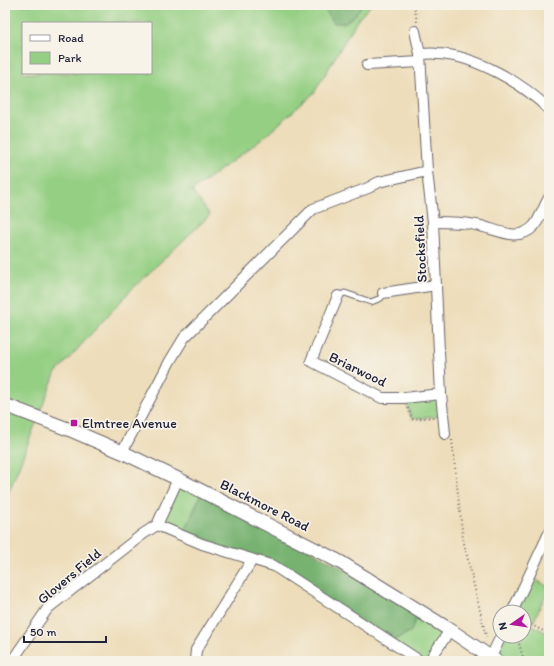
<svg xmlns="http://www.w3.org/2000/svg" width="554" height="666" font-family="Itim,sans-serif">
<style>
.green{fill:#94cf83;stroke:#5b785f;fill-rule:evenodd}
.forest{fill:#77b271;stroke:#4c6a56}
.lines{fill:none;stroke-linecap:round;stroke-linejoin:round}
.service-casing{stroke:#696367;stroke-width:7}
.minor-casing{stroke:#696367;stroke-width:12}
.tertiary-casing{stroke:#696367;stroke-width:15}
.path{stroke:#696367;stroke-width:2;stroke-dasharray:1 3;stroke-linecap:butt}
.service{stroke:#fff;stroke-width:5}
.minor{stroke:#fff;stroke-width:10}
.tertiary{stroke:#fff;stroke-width:13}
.poi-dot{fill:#b5179e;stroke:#f7f3e8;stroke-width:1.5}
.labels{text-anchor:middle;stroke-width:3.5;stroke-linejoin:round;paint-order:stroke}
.street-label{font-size:14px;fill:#22223b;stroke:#f7f3e8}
.poi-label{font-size:14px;fill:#22223b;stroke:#f7f3e8;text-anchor:start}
</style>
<rect width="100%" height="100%" fill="#f7f3e8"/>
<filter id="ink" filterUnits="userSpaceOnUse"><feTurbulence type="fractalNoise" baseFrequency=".025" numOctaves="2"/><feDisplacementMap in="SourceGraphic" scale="8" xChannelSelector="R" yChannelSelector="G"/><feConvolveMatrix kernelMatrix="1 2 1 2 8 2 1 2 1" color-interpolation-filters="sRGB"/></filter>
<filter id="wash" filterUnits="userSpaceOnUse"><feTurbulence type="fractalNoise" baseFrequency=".012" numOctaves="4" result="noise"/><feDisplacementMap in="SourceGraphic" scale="16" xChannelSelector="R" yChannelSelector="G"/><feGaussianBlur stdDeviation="0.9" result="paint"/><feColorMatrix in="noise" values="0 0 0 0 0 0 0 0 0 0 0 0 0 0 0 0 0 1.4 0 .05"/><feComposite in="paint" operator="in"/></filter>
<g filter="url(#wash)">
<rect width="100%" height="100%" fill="#edddba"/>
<g class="green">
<path d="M5,5H371L358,19L314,93L262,139L192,191L210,215L130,291L55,374L5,502ZM23,23H151V73H23Z"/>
<polygon points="441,394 443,416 412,419 404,398"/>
<polygon points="178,479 202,491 183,536 157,525"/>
<polygon points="529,576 549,587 532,625 549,634 549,661 496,661 501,636 524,636 524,612 512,612"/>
<polygon points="419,610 450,630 429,661 420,661 391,642 411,631"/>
</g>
<g class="forest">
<polygon points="322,5 362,5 356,14 345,23 334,23"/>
<polygon points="202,491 419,610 411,631 391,642 274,566 183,536"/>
</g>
</g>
<g filter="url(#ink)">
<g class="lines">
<defs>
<polyline id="service" points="338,296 345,293 371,302 381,298 383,293"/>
<g id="minor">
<polyline points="415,31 420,54 427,171 433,222 441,394 445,434"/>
<path d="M420,54C426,54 432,53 438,54C474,55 525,84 549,110"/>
<polyline points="367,65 420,62"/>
<path d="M433,222C447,222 462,222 476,225C495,228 517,244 534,226C540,219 544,206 549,198"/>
<polyline points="383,293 436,285"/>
<polyline points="338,296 311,361 382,398 404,398 441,394"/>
<polyline points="122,452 170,361 184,338 313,209 368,188 379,182 427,171"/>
<polyline points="178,479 157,525 202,544 274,566 420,661"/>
<polyline points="512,612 549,533"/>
<polyline points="491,657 501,636"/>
<polyline points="12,661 48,608 143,534 157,525"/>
<polyline points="195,661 196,650 252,560"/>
<polyline points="429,661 450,630"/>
</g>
<polyline id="tertiary" points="5,405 73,431 122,452 178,479 340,562 450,630 496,661"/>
</defs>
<use href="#service" class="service-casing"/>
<use href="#minor" class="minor-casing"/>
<use href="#tertiary" class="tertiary-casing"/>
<g class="path">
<polyline points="414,5 417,22"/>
<polyline points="408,408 412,419 434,417"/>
<polyline points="452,440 463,539 487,640"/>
<polyline points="524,621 549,634"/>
<polyline points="517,636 524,661"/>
</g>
<use href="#service" class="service"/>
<use href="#minor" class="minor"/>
<use href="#tertiary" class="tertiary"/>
</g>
</g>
<rect class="poi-dot" x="70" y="419" width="8" height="8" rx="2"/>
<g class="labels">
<g class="street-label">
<text transform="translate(420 249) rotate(-93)" y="5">Stocksfield</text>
<text transform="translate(358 369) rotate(26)" y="5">Briarwood</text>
<text transform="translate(265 505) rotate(27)" y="5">Blackmore Road</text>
<text transform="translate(69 576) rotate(-40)" y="5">Glovers Field</text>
</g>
<g class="poi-label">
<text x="82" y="428">Elmtree Avenue</text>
</g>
</g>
<rect width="554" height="666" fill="none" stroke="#f7f3e8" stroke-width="20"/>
<rect x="22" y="22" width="130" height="52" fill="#f7f3e8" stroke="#a29fa3"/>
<rect x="30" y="35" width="20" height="6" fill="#ffffff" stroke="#a29fa3"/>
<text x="58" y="42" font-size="12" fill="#22223b">Road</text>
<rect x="30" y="52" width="20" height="12" fill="#94cf83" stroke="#a29fa3"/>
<text x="58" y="62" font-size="12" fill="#22223b">Park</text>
<g transform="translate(512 624) rotate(257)"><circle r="19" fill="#f7f3e8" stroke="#a29fa3"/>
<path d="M0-3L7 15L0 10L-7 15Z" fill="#b5179e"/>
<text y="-6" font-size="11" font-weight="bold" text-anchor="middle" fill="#22223b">N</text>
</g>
<path d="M24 636v6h82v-6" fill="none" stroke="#22223b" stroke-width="2"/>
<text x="30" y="636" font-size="12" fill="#22223b" stroke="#f7f3e8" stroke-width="3" paint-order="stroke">50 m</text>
</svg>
